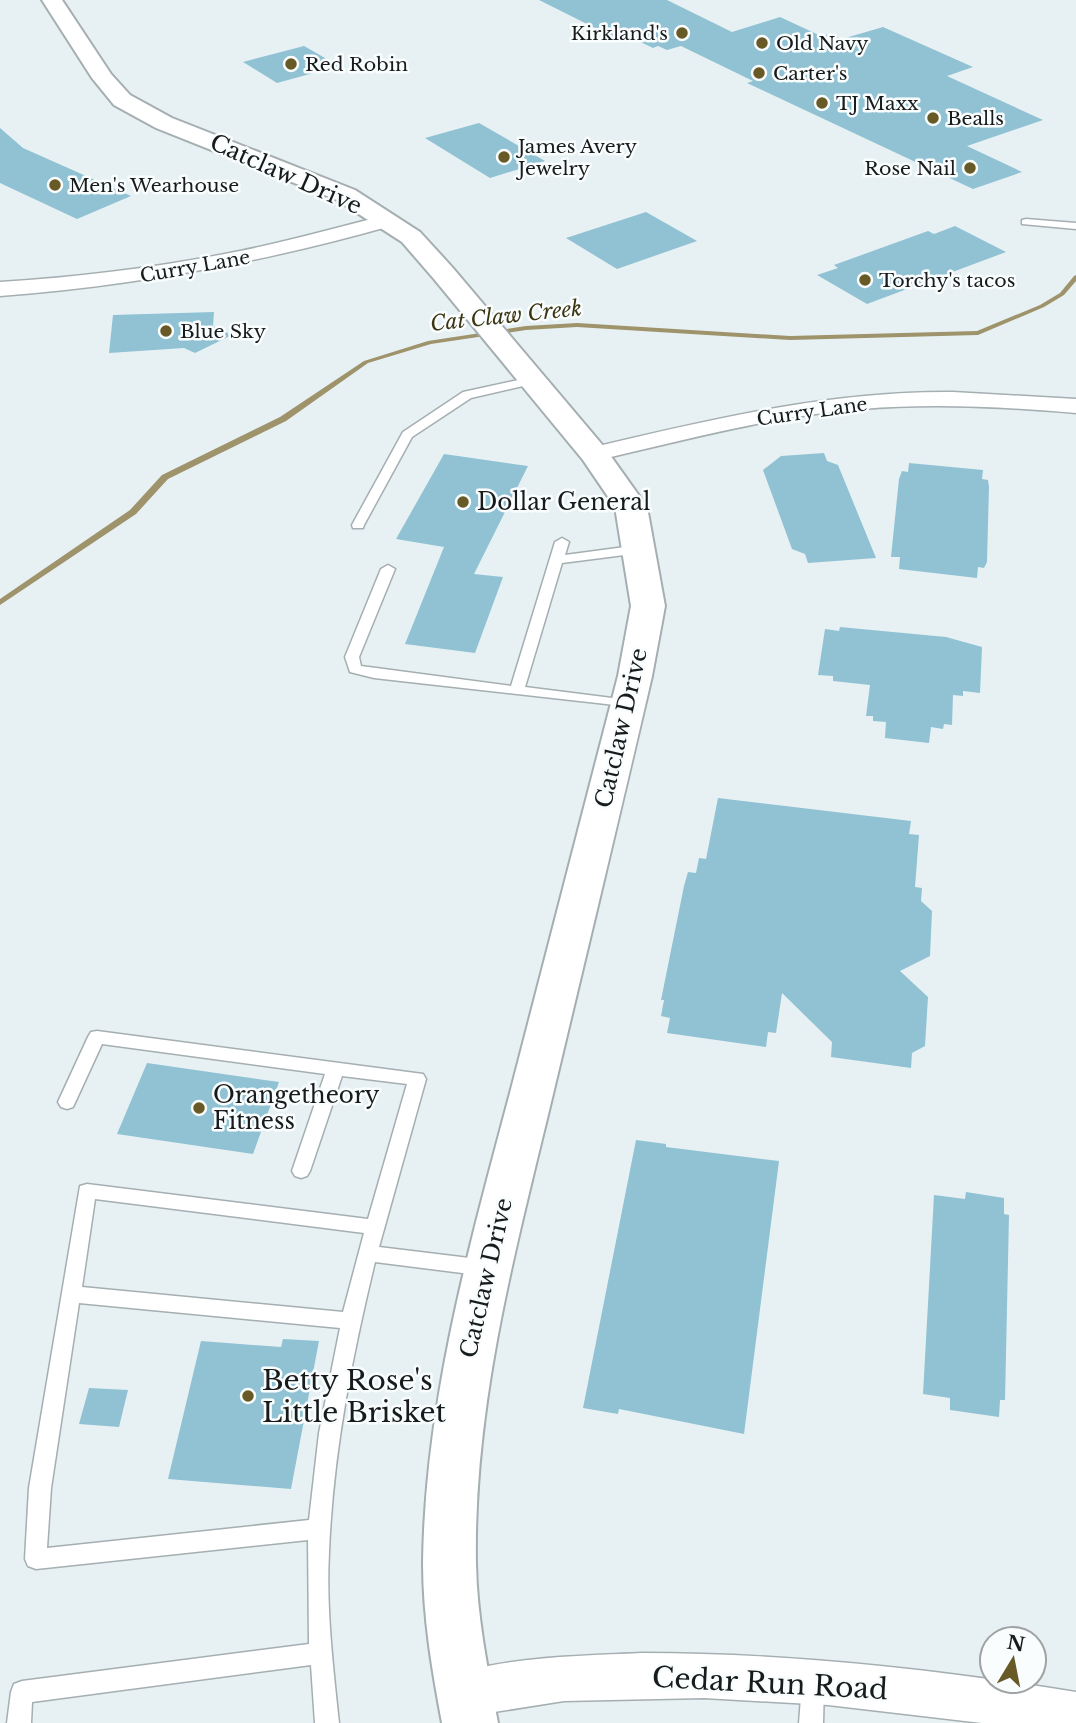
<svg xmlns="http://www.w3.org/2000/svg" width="1076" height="1723" font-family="'Libre Baskerville',serif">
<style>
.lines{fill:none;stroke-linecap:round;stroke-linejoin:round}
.stream{fill:#9e936b;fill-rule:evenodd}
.building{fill:#90c2d3}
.service-casing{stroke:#a5aeb1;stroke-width:3}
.minor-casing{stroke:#a5aeb1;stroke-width:3}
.tertiary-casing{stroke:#a5aeb1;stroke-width:4}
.service{fill:#fff;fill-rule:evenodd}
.minor{fill:#fff;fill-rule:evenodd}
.tertiary{fill:#fff;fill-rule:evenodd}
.poi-dot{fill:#685a27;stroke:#f9fdfe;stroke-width:2.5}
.labels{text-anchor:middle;stroke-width:5;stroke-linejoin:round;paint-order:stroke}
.far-poi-label{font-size:19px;fill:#181b1c;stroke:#f9fdfe;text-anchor:start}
.far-street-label{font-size:19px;fill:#181b1c;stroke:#f9fdfe}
.far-water-label{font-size:21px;font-style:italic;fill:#3d3411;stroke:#f9fdfe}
.street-label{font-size:23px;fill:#181b1c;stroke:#f9fdfe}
.poi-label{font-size:23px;fill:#181b1c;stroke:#f9fdfe;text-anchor:start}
.near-poi-label{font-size:28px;fill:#181b1c;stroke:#f9fdfe;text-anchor:start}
.near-street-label{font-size:28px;fill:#181b1c;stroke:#f9fdfe}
</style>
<rect width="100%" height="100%" fill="#e7f1f4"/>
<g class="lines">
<polygon class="stream" points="1076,275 1076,281 1064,295 1044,307 978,335 790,340 577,327 526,330 431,344 368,363 286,421 168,479 136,514 0,605 0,599 130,510 162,475 280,417 364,361 428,341 526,326 577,323 790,336 977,331 1040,305 1060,293 1074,276"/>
</g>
<g class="building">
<polygon points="539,0 667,0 732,32 780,17 821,36 830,34 842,39 883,27 973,67 947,76 1043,120 967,146 1022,172 973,189 747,83 753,81 681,46 667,50 658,46 653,48 628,36 617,39"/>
<polygon points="304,46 339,66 277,83 243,62"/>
<polygon points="479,123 545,161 490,178 425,138"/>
<polygon points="0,128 23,148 131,196 77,219 0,183"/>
<polygon points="646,212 697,241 617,269 566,238"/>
<polygon points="955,226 1006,252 867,304 817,275 838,268 834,265 928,231 934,234"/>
<polygon points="214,312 213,326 232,335 195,353 184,348 109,353 113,315"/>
<polygon points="824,453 827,461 838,465 876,558 808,563 805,554 792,549 763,470 781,456"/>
<polygon points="444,454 528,466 474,574 503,577 475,653 405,644 444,547 396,539"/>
<polygon points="909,463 983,470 982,479 988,480 989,487 987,562 984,568 978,567 977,578 899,569 900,557 891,557 899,479 902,471 908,472"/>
<polygon points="840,627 946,637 982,647 980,693 963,691 963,696 953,695 952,725 944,724 943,729 931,727 929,743 885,738 886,722 873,721 873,716 866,716 870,685 833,681 833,676 818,675 825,629 839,631"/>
<polygon points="718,798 911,821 909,834 919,835 915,887 922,888 921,901 932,911 930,956 900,971 928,997 925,1046 912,1053 911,1068 831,1057 832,1042 782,993 776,1033 768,1032 766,1047 667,1033 670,1018 661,1016 664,1000 661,1000 684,886 688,872 696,873 699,858 706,859"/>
<polygon points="147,1063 279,1082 253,1154 117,1134"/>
<polygon points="636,1140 666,1144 666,1147 779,1161 744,1434 619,1409 618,1414 583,1408"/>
<polygon points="966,1192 1004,1198 1004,1214 1009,1215 1005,1400 1000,1400 999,1417 950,1410 950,1398 923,1394 934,1195 965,1199"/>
<polygon points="283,1339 319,1341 291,1489 168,1479 201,1341 281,1347"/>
<polygon points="89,1388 128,1390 119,1427 79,1424"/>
</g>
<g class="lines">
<defs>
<g id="service">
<polygon points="1026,219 1076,223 1076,229 1022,224 1022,220"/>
<polygon points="532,377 538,381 536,383 471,398 412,437 364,525 363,528 353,528 352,525 403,432 463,392"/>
<polygon points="562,538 569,542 565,555 640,545 647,549 640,553 562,563 525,687 628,700 635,704 633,707 374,678 350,672 345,657 381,569 388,565 395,569 359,657 361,666 511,686 555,542"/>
<path d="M97,1031L423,1074L426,1079L379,1247L486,1260L493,1262L496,1268L493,1274L486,1276L375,1262C352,1357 333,1453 329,1552C326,1609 333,1666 339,1723H315L311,1665L32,1702L31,1723H7L11,1692L14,1684L22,1681L309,1644L308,1540L36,1569L28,1566L25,1559L29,1488L80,1186L87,1184L368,1219L407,1084L342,1076L310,1171L307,1176L301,1178L295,1176L292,1171L325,1074L102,1044L73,1107L67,1109L61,1107L58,1102L88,1037L91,1032ZM95,1199L364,1233L343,1312L82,1287ZM79,1303L340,1328L319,1433L309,1520L47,1548L51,1488Z"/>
<polygon points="813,1674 821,1677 824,1685 823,1723 799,1723 802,1685 805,1677"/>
</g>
<g id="minor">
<path d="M387,215L394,217L397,221L394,225C264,262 135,286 0,296V282C81,277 161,267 240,251C290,241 338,227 387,215Z"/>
<path d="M953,392L1076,399V413C1005,407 933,403 862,409C771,416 682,441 594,461L585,459L582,454L585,449L594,447C713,419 829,391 953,392Z"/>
<path d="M642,1653C789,1653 933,1669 1076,1692V1723H982L828,1705L704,1698L564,1701L463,1717L447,1710L440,1694L447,1678C501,1656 583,1656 642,1653Z"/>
</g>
<path id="tertiary" d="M42,0H62L111,74L130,95L172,118L355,190L420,232L452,267L605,448L647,507L665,606L652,676C620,815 586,955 553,1094C516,1248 473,1404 476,1564C477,1618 488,1670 498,1723H442C432,1670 423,1617 423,1563C425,1402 469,1247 510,1093C546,954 582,815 618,676L631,606L615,507L583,460L434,279L402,242L337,200L156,128L114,105L92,78Z"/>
</defs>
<use href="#service" class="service-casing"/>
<use href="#minor" class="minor-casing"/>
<use href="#tertiary" class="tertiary-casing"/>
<use href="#service" class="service"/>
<use href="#minor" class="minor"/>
<use href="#tertiary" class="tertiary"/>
</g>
<g class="poi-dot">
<circle cx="682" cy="33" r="7"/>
<circle cx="762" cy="43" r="7"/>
<circle cx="291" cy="64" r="7"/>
<circle cx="759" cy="73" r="7"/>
<circle cx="822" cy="103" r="7"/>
<circle cx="933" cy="118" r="7"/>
<circle cx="504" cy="157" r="7"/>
<circle cx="970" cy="168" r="7"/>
<circle cx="55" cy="185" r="7"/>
<circle cx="865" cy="280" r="7"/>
<circle cx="166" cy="331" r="7"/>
<circle cx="463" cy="502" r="7"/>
<circle cx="199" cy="1108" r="7"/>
<circle cx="248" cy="1396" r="7"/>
</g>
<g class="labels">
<g class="far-poi-label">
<text x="668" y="40" text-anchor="end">Kirkland's</text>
<text x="776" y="50">Old Navy</text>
<text x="305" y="71">Red Robin</text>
<text x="773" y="80">Carter's</text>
<text x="836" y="110">TJ Maxx</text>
<text x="947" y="125">Bealls</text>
<text x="518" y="153">James Avery<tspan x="518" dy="22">Jewelry</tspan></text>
<text x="956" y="175" text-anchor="end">Rose Nail</text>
<text x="69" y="192">Men's Wearhouse</text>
<text x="879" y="287">Torchy's tacos</text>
<text x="180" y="338">Blue Sky</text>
</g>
<g class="far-street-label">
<text transform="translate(195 266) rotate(-10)" y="7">Curry Lane</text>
<text transform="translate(812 411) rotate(-8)" y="7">Curry Lane</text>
</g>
<g class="far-water-label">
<text transform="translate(506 316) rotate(-6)" y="7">Cat Claw Creek</text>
</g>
<g class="street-label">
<text transform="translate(286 174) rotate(24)" y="8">Catclaw Drive</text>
<text transform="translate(621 728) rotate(-77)" y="8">Catclaw Drive</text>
<text transform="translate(486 1278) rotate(-77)" y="8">Catclaw Drive</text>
</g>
<g class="poi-label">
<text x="477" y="510">Dollar General</text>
<text x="213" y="1103">Orangetheory<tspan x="213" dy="26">Fitness</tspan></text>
</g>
<g class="near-poi-label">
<text x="262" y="1390">Betty Rose's<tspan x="262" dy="32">Little Brisket</tspan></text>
</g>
<g class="near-street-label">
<text transform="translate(770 1683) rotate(3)" y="10">Cedar Run Road</text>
</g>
</g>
<g transform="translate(1013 1660) rotate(10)"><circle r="33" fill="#f9fdfe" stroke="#9fa3a4" stroke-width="2"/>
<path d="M0-5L12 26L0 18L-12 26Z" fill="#685a27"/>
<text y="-10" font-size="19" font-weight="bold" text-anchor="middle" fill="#181b1c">N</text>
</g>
</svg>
